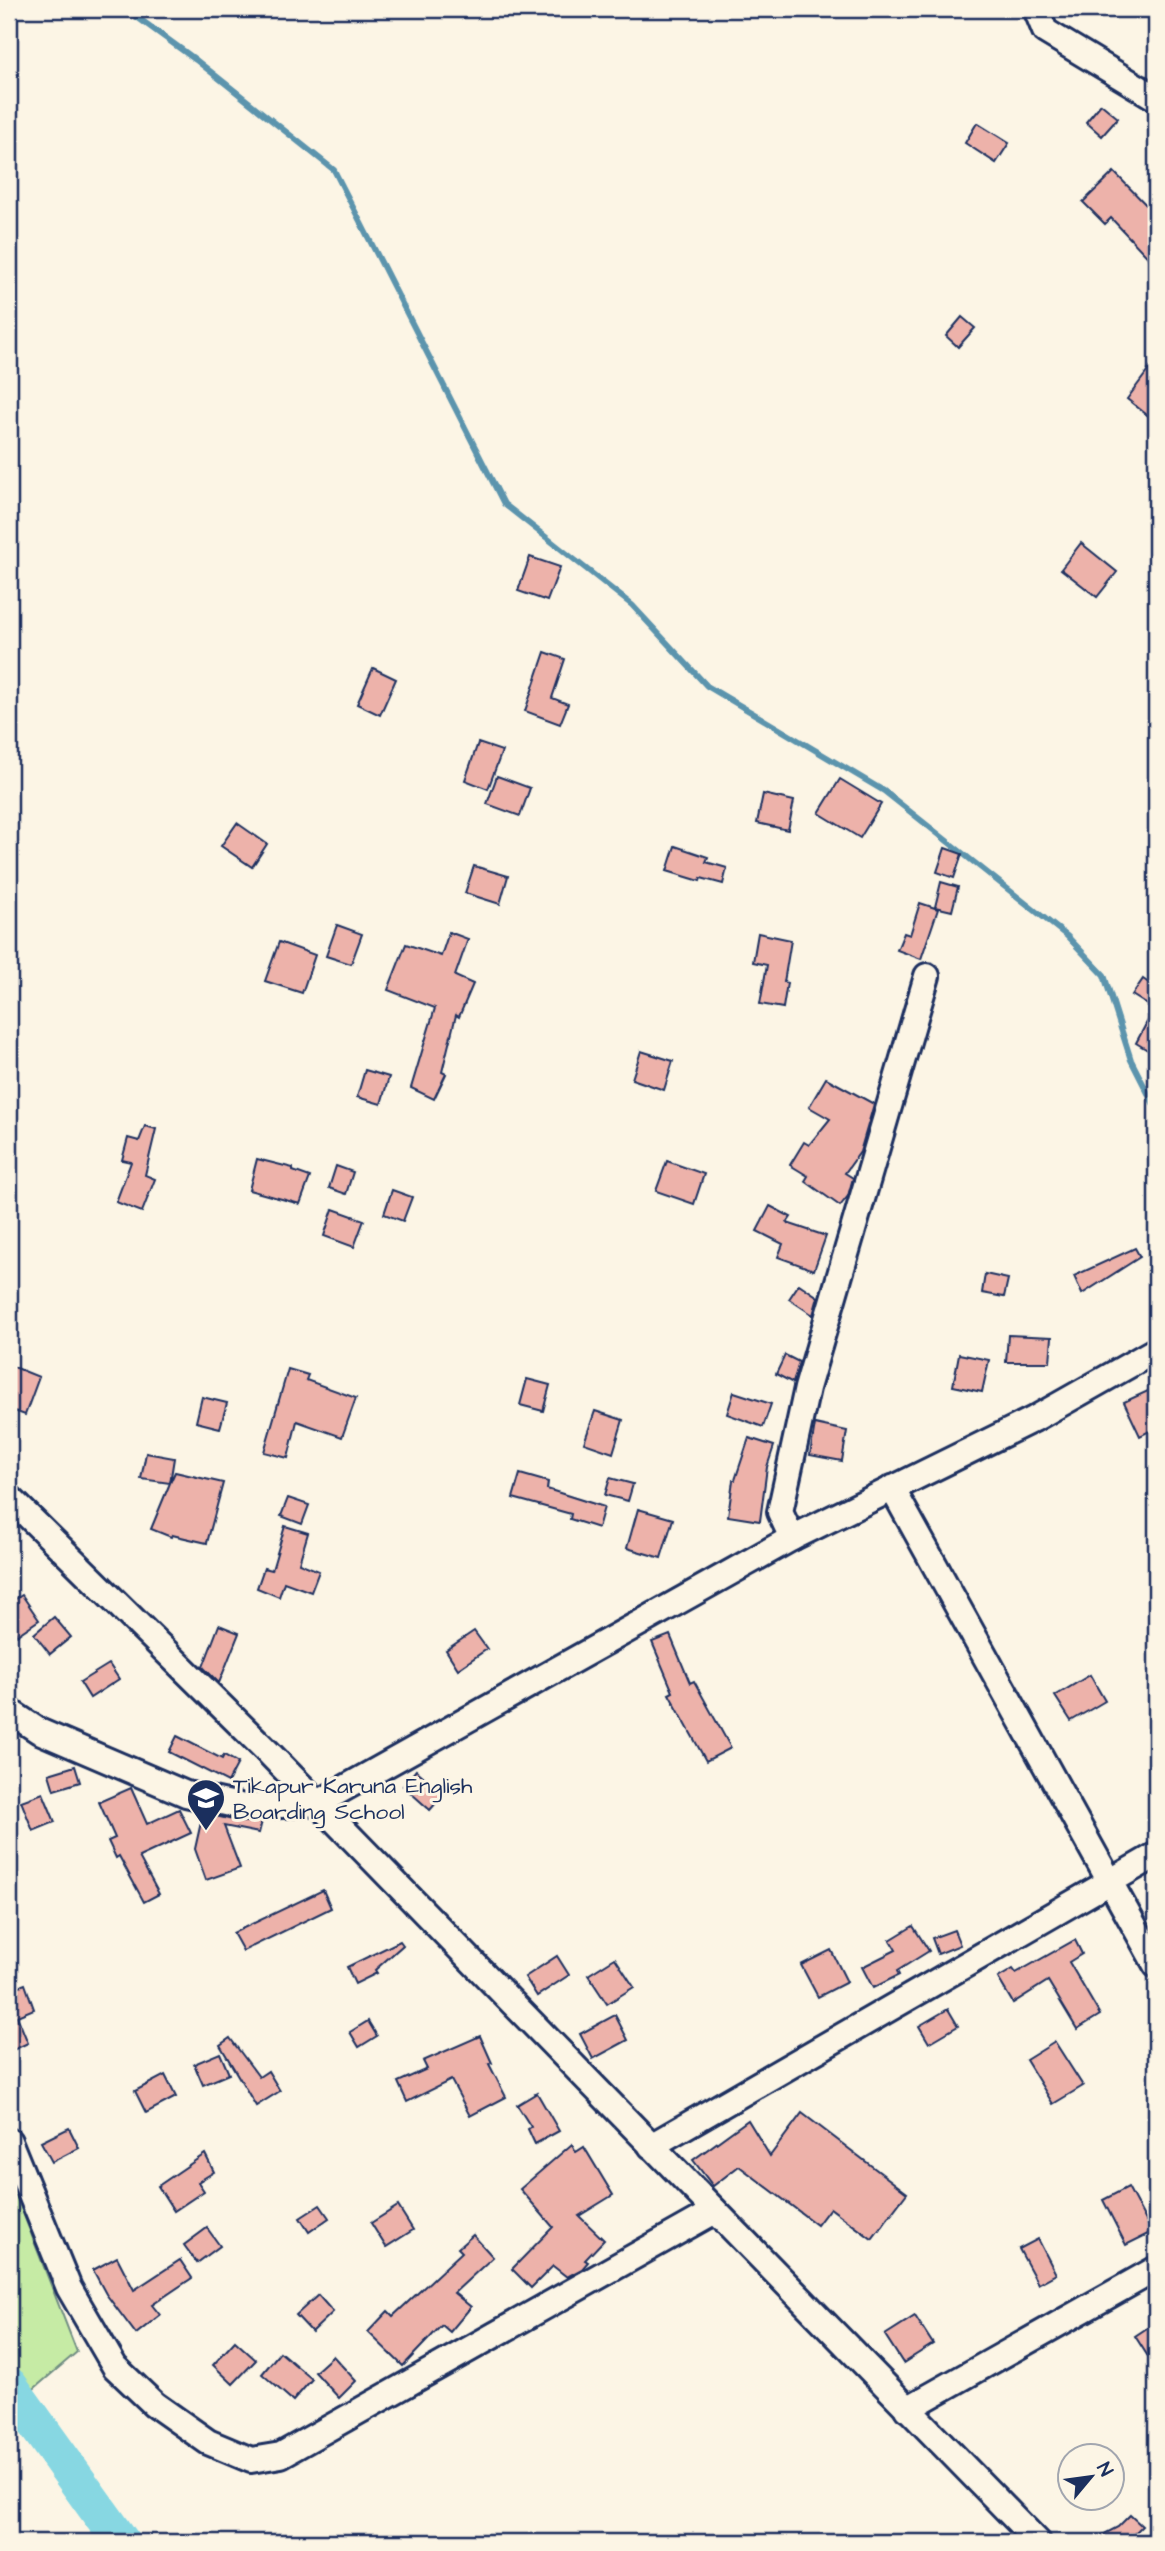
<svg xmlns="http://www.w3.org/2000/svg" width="1165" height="2551" font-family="'Architects Daughter',sans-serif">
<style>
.green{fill:#c6eba5;stroke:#708d82;stroke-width:2}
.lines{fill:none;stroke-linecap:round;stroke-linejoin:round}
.stream{stroke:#5c94ad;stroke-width:6}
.river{stroke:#87d7e2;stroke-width:38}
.building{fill:#edb2aa;stroke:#1b2f5e;stroke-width:2}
.minor-casing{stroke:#1b2f5e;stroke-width:30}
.minor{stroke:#fcf5e5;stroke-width:24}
.labels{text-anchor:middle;stroke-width:6;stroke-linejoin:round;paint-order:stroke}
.poi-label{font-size:23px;fill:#1b2f5e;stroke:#fcf5e5;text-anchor:start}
</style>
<rect width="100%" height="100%" fill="#fcf5e5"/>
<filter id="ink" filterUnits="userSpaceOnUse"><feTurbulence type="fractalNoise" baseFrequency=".0143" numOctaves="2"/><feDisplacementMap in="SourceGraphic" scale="14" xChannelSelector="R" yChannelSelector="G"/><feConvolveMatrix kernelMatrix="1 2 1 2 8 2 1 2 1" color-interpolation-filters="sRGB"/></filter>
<g filter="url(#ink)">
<polygon class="green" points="9,2177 77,2352 9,2410"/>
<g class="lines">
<polyline class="stream" points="126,9 196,60 334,170 504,504 632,605 707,686 884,791 1067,936 1104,975 1131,1060 1156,1109"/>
<polyline class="river" points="9,2386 121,2542"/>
</g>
<g class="building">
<polygon points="1101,104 1118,118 1102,136 1086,122"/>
<polygon points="977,123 1009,143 996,163 965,143"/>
<polygon points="1114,172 1156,215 1156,266 1111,218 1105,224 1083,202"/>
<polygon points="962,317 975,328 958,347 946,336"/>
<polygon points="1156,360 1156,422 1127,399"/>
<polygon points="1081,543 1117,572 1097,597 1061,569"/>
<polygon points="530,557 560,567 547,601 518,591"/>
<polygon points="545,652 565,659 552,698 568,704 560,724 525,711"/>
<polygon points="373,668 396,679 380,715 357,704"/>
<polygon points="478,743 502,751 488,789 465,780"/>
<polygon points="497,776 530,788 520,816 487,804"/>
<polygon points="840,779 881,804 860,838 819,813"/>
<polygon points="763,794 794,801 788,830 757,823"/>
<polygon points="237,823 267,844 252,867 221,846"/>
<polygon points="675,846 708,857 706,862 727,868 723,884 701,878 700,881 667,871"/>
<polygon points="945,848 962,854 954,878 937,872"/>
<polygon points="474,866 508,876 500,904 465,893"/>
<polygon points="941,882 958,887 952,911 935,907"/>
<polygon points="920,903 938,909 921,959 897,950 904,933 910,935"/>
<polygon points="337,925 362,934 351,964 326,956"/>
<polygon points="449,932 468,939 455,976 473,984 459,1017 456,1015 442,1072 446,1074 434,1099 411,1088 435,1008 388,990 406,944 441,956"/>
<polygon points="758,933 791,940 784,982 787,983 783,1008 760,1004 767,965 753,962"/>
<polygon points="279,942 315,955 302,993 265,981"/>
<polygon points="1143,979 1156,988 1156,1055 1136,1043 1154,1009 1132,995"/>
<polygon points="641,1051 673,1061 664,1090 632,1079"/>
<polygon points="365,1070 389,1077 381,1104 357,1097"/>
<polygon points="826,1078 874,1104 860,1152 845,1173 853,1178 848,1196 840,1206 805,1181 808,1176 790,1165 804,1142 809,1145 830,1119 809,1107"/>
<polygon points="145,1126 156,1129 145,1175 155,1179 142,1212 116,1202 131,1162 122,1160 128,1138 139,1141"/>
<polygon points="257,1159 293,1168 293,1171 310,1177 300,1204 249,1190"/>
<polygon points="667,1161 704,1174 694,1204 656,1191"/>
<polygon points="336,1166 353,1172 346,1194 329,1188"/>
<polygon points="392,1190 412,1197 403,1221 384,1214"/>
<polygon points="770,1206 791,1217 787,1223 826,1236 814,1270 778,1257 783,1244 757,1231"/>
<polygon points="333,1209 364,1220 354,1247 324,1236"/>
<polygon points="1135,1248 1140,1257 1082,1294 1074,1276"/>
<polygon points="985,1274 1008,1279 1004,1297 982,1293"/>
<polygon points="799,1284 818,1297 813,1315 789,1299"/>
<polygon points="1008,1335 1052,1337 1050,1362 1006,1362"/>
<polygon points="959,1354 989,1360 982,1392 953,1386"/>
<polygon points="785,1355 799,1362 793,1383 776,1374"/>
<polygon points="9,1365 39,1377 25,1415 9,1409"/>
<polygon points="288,1369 308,1375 306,1380 356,1398 342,1437 297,1421 288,1458 264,1452"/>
<polygon points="527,1379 550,1385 543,1411 520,1405"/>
<polygon points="1150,1390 1156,1402 1156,1428 1140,1436 1124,1402"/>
<polygon points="734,1392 771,1404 763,1427 727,1414"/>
<polygon points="202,1397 227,1403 220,1428 196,1422"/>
<polygon points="595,1411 623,1420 613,1453 584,1443"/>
<polygon points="815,1424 847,1431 842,1461 810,1455"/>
<polygon points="749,1438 774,1446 767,1467 760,1521 728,1516 733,1480 735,1480"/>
<polygon points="146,1453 174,1458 170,1483 175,1472 223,1483 207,1543 172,1535 171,1537 151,1529 170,1483 141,1479"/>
<polygon points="520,1474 548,1482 547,1489 604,1507 598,1528 570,1519 571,1514 513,1498"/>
<polygon points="610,1478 633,1484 628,1501 605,1495"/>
<polygon points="288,1498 309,1505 302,1524 281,1516"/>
<polygon points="638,1509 673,1519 661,1558 627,1548"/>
<polygon points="285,1526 308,1533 299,1563 319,1571 311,1592 284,1582 279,1597 257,1588 264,1568 272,1570"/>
<polygon points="22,1595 39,1620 17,1635 9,1622 9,1603"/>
<polygon points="54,1617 71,1637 50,1654 34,1634"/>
<polygon points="219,1625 239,1633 219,1683 203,1667"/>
<polygon points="474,1631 487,1649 458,1669 446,1650"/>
<polygon points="670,1635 690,1683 694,1681 731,1748 706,1761 669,1694 673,1692 652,1642"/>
<polygon points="109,1664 119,1679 90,1698 80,1682"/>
<polygon points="1090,1675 1105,1701 1071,1721 1055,1696"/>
<polygon points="177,1736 222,1759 224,1755 238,1763 228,1782 169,1752"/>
<polygon points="75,1766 80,1782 54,1790 49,1774"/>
<polygon points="416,1770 444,1794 430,1810 403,1786"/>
<polygon points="131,1788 147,1824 179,1809 191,1833 139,1857 159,1894 144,1902 119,1856 116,1858 108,1841 115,1838 99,1802"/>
<polygon points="43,1793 55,1822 33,1831 21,1801"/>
<polygon points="203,1813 241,1822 262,1821 259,1833 224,1826 240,1868 206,1880 195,1849"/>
<polygon points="323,1890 331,1908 243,1951 233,1933"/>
<polygon points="913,1926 929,1951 897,1971 899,1975 873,1988 862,1967 896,1950 890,1940"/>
<polygon points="954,1930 960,1945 938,1954 932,1938"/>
<polygon points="1075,1940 1082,1954 1069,1962 1100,2015 1077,2029 1048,1981 1013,2003 998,1978 1013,1969 1016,1973"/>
<polygon points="400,1941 403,1945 375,1970 377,1973 355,1984 347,1967"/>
<polygon points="831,1950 847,1982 818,1997 801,1965"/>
<polygon points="557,1956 569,1975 537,1996 525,1977"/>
<polygon points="615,1958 634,1987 607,2004 588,1975"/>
<polygon points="25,1984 34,2009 17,2016 28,2043 9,2052 9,1990"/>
<polygon points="948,2009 958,2026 929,2043 919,2026"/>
<polygon points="615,2015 628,2040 593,2059 580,2034"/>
<polygon points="368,2021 377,2036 359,2047 350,2032"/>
<polygon points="480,2036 492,2063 489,2064 506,2097 470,2116 451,2080 407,2102 398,2082 427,2069 423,2061"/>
<polygon points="230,2038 259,2077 268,2071 280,2091 256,2106 220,2045"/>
<polygon points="1055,2042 1083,2086 1053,2104 1026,2060"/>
<polygon points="220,2053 229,2074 203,2085 194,2064"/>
<polygon points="165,2075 176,2097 146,2113 135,2091"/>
<polygon points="537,2093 559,2131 535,2144 528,2129 531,2127 517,2105"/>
<polygon points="802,2113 907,2193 872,2239 830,2208 817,2225 739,2166 713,2186 693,2160 748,2120 770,2156"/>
<polygon points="69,2128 79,2148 52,2162 41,2142"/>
<polygon points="572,2144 576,2152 584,2147 613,2195 579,2216 604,2240 585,2260 588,2262 582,2269 567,2277 553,2266 531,2288 512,2269 553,2227 520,2189"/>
<polygon points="205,2154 214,2172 198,2182 204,2191 174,2211 158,2186"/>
<polygon points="1128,2187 1152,2232 1126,2245 1103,2200"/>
<polygon points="320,2205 329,2218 309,2232 300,2218"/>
<polygon points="398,2206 413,2230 386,2247 371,2223"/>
<polygon points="207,2228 220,2246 197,2263 184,2245"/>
<polygon points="473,2235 493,2257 454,2293 471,2307 450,2332 442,2325 403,2366 368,2332 388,2311 393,2316 462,2252 458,2248"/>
<polygon points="1038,2239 1056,2274 1038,2284 1019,2249"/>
<polygon points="117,2257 134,2290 180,2260 192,2278 152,2305 160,2315 136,2334 106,2294 93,2270"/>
<polygon points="318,2295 333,2312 312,2332 296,2315"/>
<polygon points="915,2316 933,2344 903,2363 885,2335"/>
<polygon points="1156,2322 1156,2369 1135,2336"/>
<polygon points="235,2341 256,2360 233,2384 213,2365"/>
<polygon points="280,2352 312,2379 293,2401 262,2374"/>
<polygon points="333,2356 356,2381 339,2398 315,2372"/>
<polygon points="1130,2515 1142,2526 1126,2542 1089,2542 1118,2527"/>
</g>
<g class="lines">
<defs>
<g id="minor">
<polyline points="1036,9 1045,31 1156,98"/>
<polyline points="892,1488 1156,1965"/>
<polyline points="9,1497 268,1752 1038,2542"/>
<polyline points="792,1538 780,1512 807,1388 927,976"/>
<polyline points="9,1711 39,1731 186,1794 244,1807 318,1803 792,1538 1034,1419 1156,1350"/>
<polyline points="9,2141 69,2288 115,2367 154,2404 208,2442 251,2460 281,2455 715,2211"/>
<polyline points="651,2146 1156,1855"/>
<polyline points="907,2409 1156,2269"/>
</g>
</defs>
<use href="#minor" class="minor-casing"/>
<use href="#minor" class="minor"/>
</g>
</g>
<defs>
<symbol id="school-pin" viewBox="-11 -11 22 30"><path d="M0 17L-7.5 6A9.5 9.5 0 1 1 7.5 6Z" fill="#1b2f5e" stroke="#fcf5e5"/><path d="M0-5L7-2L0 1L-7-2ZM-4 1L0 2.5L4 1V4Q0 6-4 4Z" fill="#fff"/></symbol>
</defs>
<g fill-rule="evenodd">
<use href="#school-pin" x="184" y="1776" width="44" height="60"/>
</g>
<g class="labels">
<g class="poi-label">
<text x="233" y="1793">Tikapur Karuna English<tspan x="233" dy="26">Boarding School</tspan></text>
</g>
</g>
<rect width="1165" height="2551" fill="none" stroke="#fcf5e5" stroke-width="35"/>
<rect x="18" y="18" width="1130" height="2516" fill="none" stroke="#1b2f5e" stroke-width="2.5" filter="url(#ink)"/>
<g transform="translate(1091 2477) rotate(61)"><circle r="33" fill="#fcf5e5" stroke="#a2a6af" stroke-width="2"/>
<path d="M0-5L12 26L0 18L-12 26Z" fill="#1b2f5e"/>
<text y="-10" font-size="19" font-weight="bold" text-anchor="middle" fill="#1b2f5e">N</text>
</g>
</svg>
